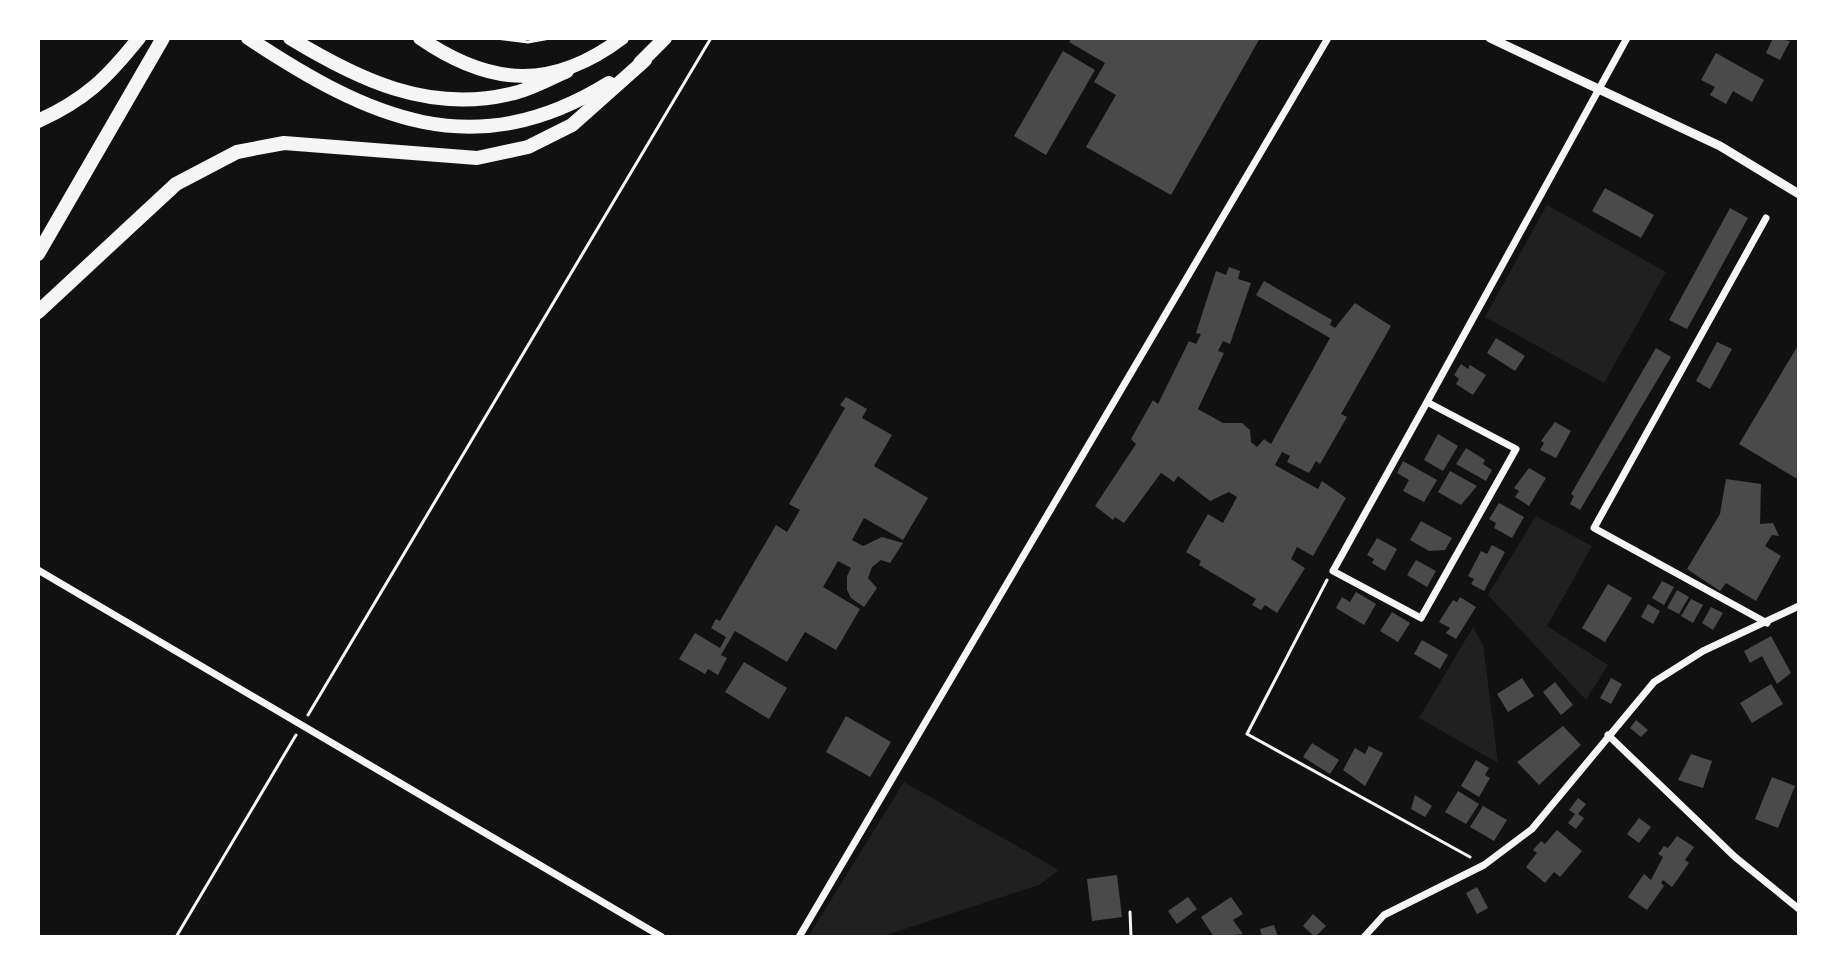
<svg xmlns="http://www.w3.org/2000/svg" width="1837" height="975" font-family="'Times New Roman',serif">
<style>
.green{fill:#202020}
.building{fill:#4a4a4a}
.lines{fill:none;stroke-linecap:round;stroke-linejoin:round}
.path{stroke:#f5f5f5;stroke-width:3}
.minor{stroke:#f5f5f5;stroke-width:7}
.tertiary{stroke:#f5f5f5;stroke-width:9}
.motorway{stroke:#f5f5f5;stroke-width:14}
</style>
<rect width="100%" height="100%" fill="#111"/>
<g class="green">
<polygon points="1547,205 1666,272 1604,383 1485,317"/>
<polygon points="1536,516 1592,546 1547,626 1608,665 1586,700 1488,595"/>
<polygon points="1473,627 1483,645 1498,763 1419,718"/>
<polygon points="904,782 1059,870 1039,885 880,937 808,937"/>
</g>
<g class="building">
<polygon points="1072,38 1260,38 1171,195 1086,147 1116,95 1094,82 1105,63 1069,42"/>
<polygon points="1773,38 1790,41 1780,60 1766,53"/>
<polygon points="1063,51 1095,70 1046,155 1014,136"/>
<polygon points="1716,53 1764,80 1752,102 1733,91 1726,104 1710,95 1715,87 1701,80"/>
<polygon points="1605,188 1654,215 1641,238 1592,211"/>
<polygon points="1730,208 1748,218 1687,329 1669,320"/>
<polygon points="1229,267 1240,271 1238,279 1251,283 1230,344 1223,341 1218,351 1224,353 1198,409 1223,423 1242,423 1250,430 1251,442 1257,447 1264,439 1271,444 1330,338 1256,295 1264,281 1332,320 1330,325 1335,328 1355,303 1391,326 1341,414 1347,417 1320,464 1316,461 1309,473 1287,462 1290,456 1282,452 1275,465 1318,489 1322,481 1346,498 1313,556 1297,547 1291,559 1305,568 1277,613 1265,605 1261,610 1252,605 1256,599 1199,565 1201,561 1186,552 1208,514 1223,523 1237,497 1229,492 1210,501 1178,476 1174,482 1161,473 1124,523 1115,517 1113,520 1095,506 1136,444 1131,439 1153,400 1158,404 1189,341 1196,344 1201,334 1196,333 1216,271 1226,275"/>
<polygon points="1496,338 1525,356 1515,371 1487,353"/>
<polygon points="1717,342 1732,349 1710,389 1696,381"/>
<polygon points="1797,347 1799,348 1799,480 1739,444"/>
<polygon points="1656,348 1671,357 1580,510 1570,504 1574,496 1571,494"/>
<polygon points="1461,364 1468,369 1470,365 1486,375 1473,395 1456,384 1459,379 1454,375"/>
<polygon points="846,397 867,409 862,418 892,435 874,466 928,498 903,540 864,518 852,540 863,546 882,537 903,543 890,563 881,560 872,567 868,578 877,588 864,607 851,598 847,590 847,576 851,568 838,561 823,587 860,609 836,650 805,632 787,662 735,631 721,655 727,658 718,675 708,669 705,674 679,659 695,633 720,648 726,637 711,628 716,619 720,621 776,525 787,532 800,510 789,504 845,408 840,405"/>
<polygon points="1555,422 1571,431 1556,458 1540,450 1544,443 1541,441"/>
<polygon points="1438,434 1458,446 1443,471 1424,460"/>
<polygon points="1466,448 1485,460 1483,464 1492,470 1486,481 1456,464"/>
<polygon points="1403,461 1437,480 1424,502 1403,491 1409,480 1397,473"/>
<polygon points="1529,468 1546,478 1529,506 1515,497 1519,491 1514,488"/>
<polygon points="1450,471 1477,486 1461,505 1438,492"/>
<polygon points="1726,479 1761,484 1760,524 1773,523 1779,536 1772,535 1765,546 1781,556 1756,601 1726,583 1720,591 1687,569 1720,514"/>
<polygon points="1499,503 1524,517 1512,538 1494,528 1496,523 1489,519"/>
<polygon points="1421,521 1452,538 1445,550 1429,551 1410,540"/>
<polygon points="1377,538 1397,549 1385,571 1372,563 1374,559 1367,555"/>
<polygon points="1492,545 1505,552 1484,591 1471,584 1474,579 1468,576 1481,551 1487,554"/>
<polygon points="1416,560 1436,571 1427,587 1407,575"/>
<polygon points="1662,581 1674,587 1664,605 1652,598"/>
<polygon points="1608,584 1632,598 1605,642 1582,628"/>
<polygon points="1677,590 1689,597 1679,614 1667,608"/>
<polygon points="1356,592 1376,604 1364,625 1336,608 1342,597 1350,602"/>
<polygon points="1460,597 1476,607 1456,639 1446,633 1450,628 1439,622 1453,600 1457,602"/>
<polygon points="1691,599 1703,605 1693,623 1681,616"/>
<polygon points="1648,604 1660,611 1653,624 1641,617"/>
<polygon points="1711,607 1723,613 1713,630 1702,623"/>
<polygon points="1392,612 1410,623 1398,642 1380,631"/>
<polygon points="1771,636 1791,673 1777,684 1762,656 1750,663 1744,651"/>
<polygon points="1422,640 1448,655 1440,669 1414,654"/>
<polygon points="744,662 787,688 769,719 725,692"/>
<polygon points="1522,678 1534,696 1508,712 1497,694"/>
<polygon points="1611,678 1622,684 1611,704 1600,698"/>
<polygon points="1555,682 1573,705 1561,715 1543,692"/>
<polygon points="1771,684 1783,704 1752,723 1740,703"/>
<polygon points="846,716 891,742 870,777 826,752"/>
<polygon points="1636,720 1648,730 1641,737 1630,728"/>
<polygon points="1563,726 1581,745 1539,785 1517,762"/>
<polygon points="1312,743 1339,760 1330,774 1303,757"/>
<polygon points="1369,746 1383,753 1365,786 1343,770 1355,748 1365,754"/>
<polygon points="1691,754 1712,761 1703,788 1678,780"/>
<polygon points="1476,760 1489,768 1485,775 1490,778 1479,797 1461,786"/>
<polygon points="1772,777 1795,786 1778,828 1755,819"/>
<polygon points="1458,791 1479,804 1466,824 1445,812"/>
<polygon points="1415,795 1432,806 1425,817 1411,809"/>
<polygon points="1578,798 1586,804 1578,814 1584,818 1576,829 1568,823 1575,814 1569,810"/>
<polygon points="1483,806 1507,820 1494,841 1470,827"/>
<polygon points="1639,818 1651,827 1639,843 1627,834"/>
<polygon points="1557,830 1582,851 1560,877 1554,872 1545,883 1526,867 1537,853 1533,850 1541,841 1545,844"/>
<polygon points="1677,836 1694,847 1685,860 1689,863 1672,887 1663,880 1661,883 1664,886 1647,910 1628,897 1644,874 1651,880 1663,857 1658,854 1664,846 1668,848"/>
<polygon points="1117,875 1122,917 1092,921 1087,879"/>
<polygon points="1477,887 1488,908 1477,914 1466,893"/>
<polygon points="1188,897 1197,909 1177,924 1168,911"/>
<polygon points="1231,897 1243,914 1233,920 1243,934 1214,937 1201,917"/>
<polygon points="1313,914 1326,926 1315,937 1303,926"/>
<polygon points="1274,925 1278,937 1262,937 1260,929"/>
</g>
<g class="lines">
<g class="path">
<polyline points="496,38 528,42 550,38"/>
<polyline points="1327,580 1247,734 1470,857"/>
<polyline points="308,715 711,38"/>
<polyline points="1130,912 1131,937"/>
<polyline points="176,937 296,735"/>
</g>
<g class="minor">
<polyline points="1766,218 1594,528 1767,623"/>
<polyline points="1427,402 1333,571 1421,618 1516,449 1427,402 1627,38"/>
<polyline points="38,570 662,937"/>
<polyline points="1608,735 1735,857 1799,909"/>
<polyline points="799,937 1328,38"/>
<polyline points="1364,937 1384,915 1484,865 1532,829 1654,682 1703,651 1799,606"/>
</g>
<polyline class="tertiary" points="1490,38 1720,146 1799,194"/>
<g class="motorway">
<path d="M248,38C369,118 473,167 609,83"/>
<path d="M290,38C359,80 428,113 510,94C530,90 549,79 567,71"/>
<path d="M420,38C491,87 553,90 622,38"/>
<polyline points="640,63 665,38"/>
<path d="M38,121C85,100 107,78 139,38"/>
<polyline points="38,254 163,38"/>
<polyline points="38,312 176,184 237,152 284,143 477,158 528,147 572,125 645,60"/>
</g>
</g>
<rect width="1837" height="975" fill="none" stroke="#ffffff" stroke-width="80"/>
</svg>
